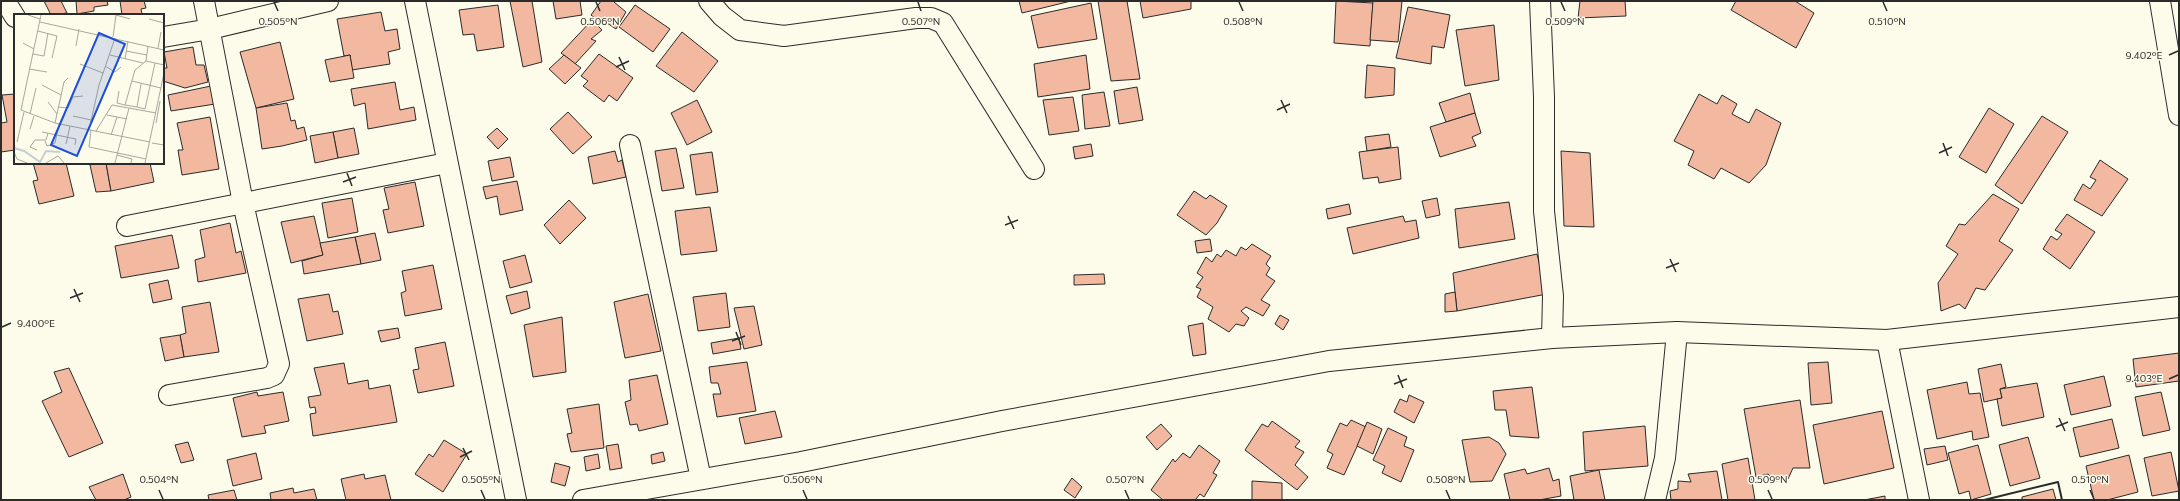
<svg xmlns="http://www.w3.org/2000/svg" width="2180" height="501" font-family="Commissioner,sans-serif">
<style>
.building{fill:#f2b8a0;stroke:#2b2b2b}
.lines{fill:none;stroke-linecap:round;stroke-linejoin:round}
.minor-casing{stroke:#2b2b2b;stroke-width:22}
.minor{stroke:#fdfbea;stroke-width:20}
.wall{stroke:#2b2b2b;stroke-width:2}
.ticks{fill:none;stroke:#2b2b2b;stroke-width:1.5}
.inset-river{fill:none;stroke:#c7d0d0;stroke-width:2}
.inset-road{fill:none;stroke:#a9a89e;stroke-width:1}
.view{fill:#1d4ed8;fill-opacity:0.15;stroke:#1d4ed8;stroke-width:2}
.inset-edge{fill:none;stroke:#2b2b2b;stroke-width:2}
.ticks-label{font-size:10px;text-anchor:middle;fill:#2b2b2b;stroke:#fdfbea;stroke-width:3;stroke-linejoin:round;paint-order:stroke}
</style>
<rect width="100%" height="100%" fill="#fdfbea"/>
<g class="building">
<polygon points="44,1 61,1 67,13 51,15"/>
<polygon points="76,1 107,1 108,5 94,7 94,11 77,14"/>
<polygon points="120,1 144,1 146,8 141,9 142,14 122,15"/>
<polygon points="510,1 532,1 542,62 523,67"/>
<polygon points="553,1 580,1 582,15 556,19"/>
<polygon points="601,1 615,1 614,2 626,12 616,29 604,21 601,23 591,15"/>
<polygon points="1019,1 1071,1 1022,13"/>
<polygon points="1098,1 1127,1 1140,79 1111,81"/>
<polygon points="1140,1 1191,1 1191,9 1143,18"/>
<polygon points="1336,1 1373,3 1370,46 1334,43"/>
<polygon points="1373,1 1402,1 1398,42 1370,40"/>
<polygon points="1580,1 1625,1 1626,16 1578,18"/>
<polygon points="1736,1 1795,1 1814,13 1796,48 1731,10"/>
<polygon points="1091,3 1097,39 1038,48 1031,16"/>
<polygon points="498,5 504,47 477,51 474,34 463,35 459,10"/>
<polygon points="635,5 670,29 653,52 619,27"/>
<polygon points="1408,7 1450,15 1444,48 1432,46 1431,64 1396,58"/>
<polygon points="381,12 385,31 397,29 400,49 388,52 390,64 352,70 350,55 344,56 337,19"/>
<polygon points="592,20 602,30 591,39 596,41 575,64 561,53"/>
<polygon points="1494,25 1499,80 1465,86 1456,30"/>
<polygon points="682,32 718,61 694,92 656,66"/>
<polygon points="280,42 294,99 256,108 240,52"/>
<polygon points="193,47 196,65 204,65 208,82 185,88 163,81 163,68 167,68 164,52"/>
<polygon points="599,54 633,78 617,101 609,95 604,102 583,86 588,81 581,76"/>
<polygon points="350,55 354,78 330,82 325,60"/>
<polygon points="564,55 581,68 565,84 549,69"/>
<polygon points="1086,55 1090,89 1038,97 1034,64"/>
<polygon points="1367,65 1395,68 1394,95 1365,98"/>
<polygon points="395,82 400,110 414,107 416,120 368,129 365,103 354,106 351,89"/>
<polygon points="211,86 215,104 171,111 168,95"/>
<polygon points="1137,87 1143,120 1119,124 1114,91"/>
<polygon points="1104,92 1110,126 1085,129 1082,95"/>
<polygon points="1470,93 1475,113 1446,122 1439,103"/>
<polygon points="15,94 15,150 1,152 1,123 7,122 2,95"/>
<polygon points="1699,94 1717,104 1722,95 1737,104 1732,114 1749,123 1756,109 1781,123 1766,165 1749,183 1721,168 1714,179 1688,165 1694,151 1674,141"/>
<polygon points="1073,97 1079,131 1049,135 1043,100"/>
<polygon points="697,100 712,132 687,145 671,113"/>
<polygon points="287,103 291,121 295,120 297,129 304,127 307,140 282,146 262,149 256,108"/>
<polygon points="1989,108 2014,124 1986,173 1959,157"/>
<polygon points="568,112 592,137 573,154 550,129"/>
<polygon points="1475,113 1481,133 1472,137 1476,146 1440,157 1430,127"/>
<polygon points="2042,116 2068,132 2022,204 1995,185"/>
<polygon points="210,117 219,169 182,175 178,150 183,150 177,123"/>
<polygon points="354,128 359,154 338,158 333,132"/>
<polygon points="497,128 508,139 498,149 487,137"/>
<polygon points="333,132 338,158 315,163 310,136"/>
<polygon points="1389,134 1391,147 1367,151 1365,137"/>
<polygon points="1091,144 1093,156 1075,159 1073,147"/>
<polygon points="1398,147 1401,179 1379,183 1378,177 1363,179 1359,152"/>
<polygon points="676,148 684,188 662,191 655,151"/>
<polygon points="615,151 618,162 622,160 626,177 593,184 588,157"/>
<polygon points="1561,151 1590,153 1594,227 1564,226"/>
<polygon points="712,152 718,192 696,195 690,155"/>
<polygon points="510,157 514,177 492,181 488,161"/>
<polygon points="2100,160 2128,179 2102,216 2074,200 2083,184 2090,189 2096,180 2090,177"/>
<polygon points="33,163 66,163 74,196 39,204 33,181 38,180"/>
<polygon points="98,163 106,163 111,191 96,192 90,165"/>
<polygon points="106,163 150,163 154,182 111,191"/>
<polygon points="517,181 523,210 500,215 497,196 486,199 483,187"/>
<polygon points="415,182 424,226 388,233 383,210 389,209 384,188"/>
<polygon points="1194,191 1206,199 1210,195 1227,206 1217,223 1206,235 1177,215"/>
<polygon points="1993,194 2019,209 1999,241 2013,250 1985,290 1976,288 1965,309 1959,304 1941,311 1938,283 1958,254 1946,246 1959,224 1965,225"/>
<polygon points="352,198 358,232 328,238 322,203"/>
<polygon points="1437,198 1440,215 1426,218 1422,201"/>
<polygon points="569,200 586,218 560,244 544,225"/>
<polygon points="1509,202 1515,239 1459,248 1455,209"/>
<polygon points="1349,204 1351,214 1328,219 1326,209"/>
<polygon points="710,207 717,251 681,255 675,211"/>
<polygon points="2067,214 2095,232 2070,269 2043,249 2051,236 2057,240 2062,234 2055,230"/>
<polygon points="314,216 323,255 291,263 281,222"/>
<polygon points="1403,216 1405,222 1416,220 1419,238 1353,254 1347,228"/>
<polygon points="230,223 236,253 241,251 246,273 198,282 195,260 205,257 200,230"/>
<polygon points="375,233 381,260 361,264 355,237"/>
<polygon points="172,235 179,268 121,278 115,246"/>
<polygon points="355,237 361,264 304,274 302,261 323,255 320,243"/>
<polygon points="1210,239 1212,251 1197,253 1195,241"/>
<polygon points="1252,244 1271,256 1266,264 1270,268 1266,275 1275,281 1261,300 1270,305 1263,316 1246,307 1241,311 1249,318 1244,326 1236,324 1229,332 1208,319 1213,307 1197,297 1201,289 1196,287 1203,277 1197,273 1206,257 1212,262 1217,254 1221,257 1226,250 1236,256 1241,247 1246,250"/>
<polygon points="1537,254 1547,294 1457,311 1453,273"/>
<polygon points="525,255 532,282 510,288 503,261"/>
<polygon points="433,265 442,309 405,316 401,293 406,291 402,271"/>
<polygon points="1104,274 1105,284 1074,285 1074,275"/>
<polygon points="168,280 172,299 153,303 149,284"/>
<polygon points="527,291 530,308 511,314 506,296"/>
<polygon points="1455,292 1457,311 1445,312 1445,294"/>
<polygon points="726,293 730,327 698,331 693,297"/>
<polygon points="329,294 333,312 338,311 343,334 307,341 298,299"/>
<polygon points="648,294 661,351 625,358 614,302"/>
<polygon points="210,302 219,352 184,357 180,335 186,333 182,307"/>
<polygon points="754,306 762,345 744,349 734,308"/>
<polygon points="1280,315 1289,320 1283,330 1275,324"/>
<polygon points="562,317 566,372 533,377 524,325"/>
<polygon points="1203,323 1206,354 1193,356 1188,326"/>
<polygon points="398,328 400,338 381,342 378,331"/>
<polygon points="180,335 184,357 165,361 160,338"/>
<polygon points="739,338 741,349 713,354 711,343"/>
<polygon points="445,342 454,386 418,393 413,370 419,369 415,348"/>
<polygon points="2179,353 2179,381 2136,387 2133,359"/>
<polygon points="747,362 756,411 717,417 713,394 721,394 718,383 711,383 709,367"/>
<polygon points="1828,362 1832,403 1811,405 1808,363"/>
<polygon points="344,363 348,384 368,380 369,389 390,385 397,422 313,436 310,414 316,413 315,407 310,408 308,397 321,395 314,368"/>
<polygon points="2001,364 2006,387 2000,389 2002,398 1984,402 1978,369"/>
<polygon points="69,368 103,443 69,457 42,401 62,392 54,372"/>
<polygon points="657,375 668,424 639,431 637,424 630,425 625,402 631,400 629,380"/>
<polygon points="2104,376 2111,406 2071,415 2064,385"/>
<polygon points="1967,382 1969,394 1980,393 1989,437 1973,440 1972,431 1937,439 1927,390"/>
<polygon points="2037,383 2044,417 2002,426 1997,399 2002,398 2000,389"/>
<polygon points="1532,387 1539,438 1510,436 1506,410 1495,410 1493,391"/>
<polygon points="257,392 258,396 283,392 289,421 264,426 266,433 242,437 233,398"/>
<polygon points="2161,392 2170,430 2143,436 2135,397"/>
<polygon points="1409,395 1424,402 1414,423 1394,412 1400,399 1407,402"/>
<polygon points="1800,400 1810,468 1793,468 1788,479 1775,481 1768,474 1756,477 1744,409"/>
<polygon points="599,404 604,448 571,452 567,434 572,433 567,409"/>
<polygon points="775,411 782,437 745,444 739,418"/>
<polygon points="1882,411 1894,468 1824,484 1813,425"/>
<polygon points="2112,419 2119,448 2080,457 2073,428"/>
<polygon points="1351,420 1366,427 1344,475 1327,468 1333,454 1327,451 1340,423 1347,426"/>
<polygon points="1272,421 1300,441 1295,447 1304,452 1295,465 1308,477 1297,490 1245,450 1262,424 1268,427"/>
<polygon points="1367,422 1382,429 1373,454 1357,446"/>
<polygon points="1161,424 1172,436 1157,450 1146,437"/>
<polygon points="1645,426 1648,466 1585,471 1583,432"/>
<polygon points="1388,428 1407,437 1404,446 1414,450 1401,482 1382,473 1385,466 1373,460"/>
<polygon points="1489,437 1499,443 1506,454 1492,481 1470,482 1462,440"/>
<polygon points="2028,437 2040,478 2010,486 1999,445"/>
<polygon points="444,440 467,454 443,492 415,474 429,454 433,457"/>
<polygon points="188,442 194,460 181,463 175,445"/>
<polygon points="618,444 622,468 610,470 606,446"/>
<polygon points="1199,445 1220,461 1213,473 1217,475 1204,497 1200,494 1195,500 1163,500 1151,490 1173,459 1175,462 1183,453 1190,458"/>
<polygon points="1978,445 1991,494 1971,500 1969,491 1959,494 1948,453"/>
<polygon points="1945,446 1948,460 1927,465 1924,449"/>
<polygon points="663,452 665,461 652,464 651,455"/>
<polygon points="2171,452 2179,491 2152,496 2144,458"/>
<polygon points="256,453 262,479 233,486 227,460"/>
<polygon points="598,454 600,468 586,471 584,457"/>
<polygon points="2129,455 2138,492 2107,500 2094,500 2086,466"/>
<polygon points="1748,458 1755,500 1728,500 1722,464"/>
<polygon points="555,463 570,467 565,486 551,482"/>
<polygon points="1549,468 1553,481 1559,479 1561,496 1539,500 1510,500 1504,474 1525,469 1527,474"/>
<polygon points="1599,470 1605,500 1574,500 1570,476"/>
<polygon points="1717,471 1722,500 1671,500 1670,491 1678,489 1678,481 1691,482 1688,474"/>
<polygon points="123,474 131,497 124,500 96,500 89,487"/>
<polygon points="364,474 365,479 385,475 391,500 346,500 341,479"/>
<polygon points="1072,478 1082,487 1075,498 1064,490"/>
<polygon points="1252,481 1282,483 1282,500 1252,500"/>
<polygon points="293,488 294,493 314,489 317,500 271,500 270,493"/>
<polygon points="2053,489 2056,500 2022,500 2022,497"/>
<polygon points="234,490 237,500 209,500 208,495"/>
<polygon points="1885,496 1885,500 1864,500"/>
</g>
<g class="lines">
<defs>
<g id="minor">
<polyline points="5,1 15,17"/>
<polyline points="415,1 516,500"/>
<polyline points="709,1 722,16 740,30 784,36 916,18 931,18 943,23 1034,169"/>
<polyline points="1540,1 1544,97 1544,211 1553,296 1552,338"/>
<polyline points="2160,1 2179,115"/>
<polyline points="163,37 210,29 328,1"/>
<polyline points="630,145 701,479"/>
<polyline points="127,226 447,163"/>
<polyline points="1887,340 1919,500"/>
<polyline points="169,395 267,378 274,375 279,364 243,203 204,1"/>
<polyline points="583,500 801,462 1002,421 1329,361 1552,338 1677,332 1887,340 2179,307"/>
<polyline points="1655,500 1665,458 1677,332"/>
</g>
</defs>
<use href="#minor" class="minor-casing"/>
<use href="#minor" class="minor"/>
<polyline class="wall" points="1984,500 2058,482 2062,500"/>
</g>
<path class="ticks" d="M274,2L278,11M596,2L600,11M918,2L921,11M1239,2L1243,11M1561,2L1565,11M1883,2L1887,11M2169,55L2178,51M619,57L625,70M616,67L629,61M1281,100L1287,113M1277,110L1290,104M1943,143L1948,156M1939,153L1952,147M347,173L352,186M343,182L356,177M1008,216L1014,229M1005,225L1018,220M1670,259L1676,272M1666,268L1679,263M74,289L80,302M70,298L83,293M2,327L11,323M736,332L741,345M732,341L745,336M1398,375L1403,388M2169,379L2178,375M1394,384L1407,379M2059,418L2065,431M2056,427L2068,422M463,448L469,460M460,457L472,451M159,490L163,499M481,490L485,499M803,490L807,499M1125,490L1129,499M1446,490L1450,499M1768,490L1772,499M2090,490L2094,499"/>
<g transform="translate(14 14)">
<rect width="150" height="150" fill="#fdfbea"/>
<path class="inset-river" d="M0,134L10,137L26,148L32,137L46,138"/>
<path class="inset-road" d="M14,1L26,5M27,1L7,96L41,109L136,128M102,1L116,5M135,5L150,9M26,8L150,36M24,17L43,22L38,44M99,23L102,1M9,29L20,35M62,32L65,15M144,34L147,18M112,37L133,41M19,40L30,42L34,19M96,41L129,49M111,45L114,27M132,47L150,51M66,50L89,59M91,52L101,58L107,53M15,55L33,58M118,67L147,74M127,70L123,93L131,95L141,49M28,71L47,81M105,77L103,89L111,91L121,56L132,47L134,32M34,88L43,100M111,91L123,93M44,93L54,94L59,83L69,82M16,100L22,74M93,101L113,105M59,102L77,106M41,109L50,68L54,64M142,109L146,87M16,115L20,102M75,116L85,71L101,24M77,116L75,133L132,145M82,117L98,91L142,99M28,118L62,125L61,131M97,121L103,103M31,127L33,132L41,129L45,110M3,128L10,98M138,129L150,131M52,130L56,112M23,136L16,133L21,126H32L34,119M0,138L3,145L13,149M103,141L118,145L117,149M32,149L44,142L50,149M101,149L115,94M131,149L150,59"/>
<path class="view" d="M85,19L111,30L63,142L37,131Z"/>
<rect width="150" height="150" class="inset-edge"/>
</g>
<g class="ticks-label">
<text x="278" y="25">0.505°N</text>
<text x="600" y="25">0.506°N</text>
<text x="921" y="25">0.507°N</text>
<text x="1243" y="25">0.508°N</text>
<text x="1565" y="25">0.509°N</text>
<text x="1887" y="25">0.510°N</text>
<text x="2144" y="59">9.402°E</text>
<text x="36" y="327">9.400°E</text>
<text x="2144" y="382">9.403°E</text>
<text x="159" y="483">0.504°N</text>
<text x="481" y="483">0.505°N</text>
<text x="803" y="483">0.506°N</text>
<text x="1125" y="483">0.507°N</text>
<text x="1446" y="483">0.508°N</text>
<text x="1768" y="483">0.509°N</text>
<text x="2090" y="483">0.510°N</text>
</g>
<rect width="2180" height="501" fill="none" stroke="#2b2b2b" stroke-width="4"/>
</svg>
